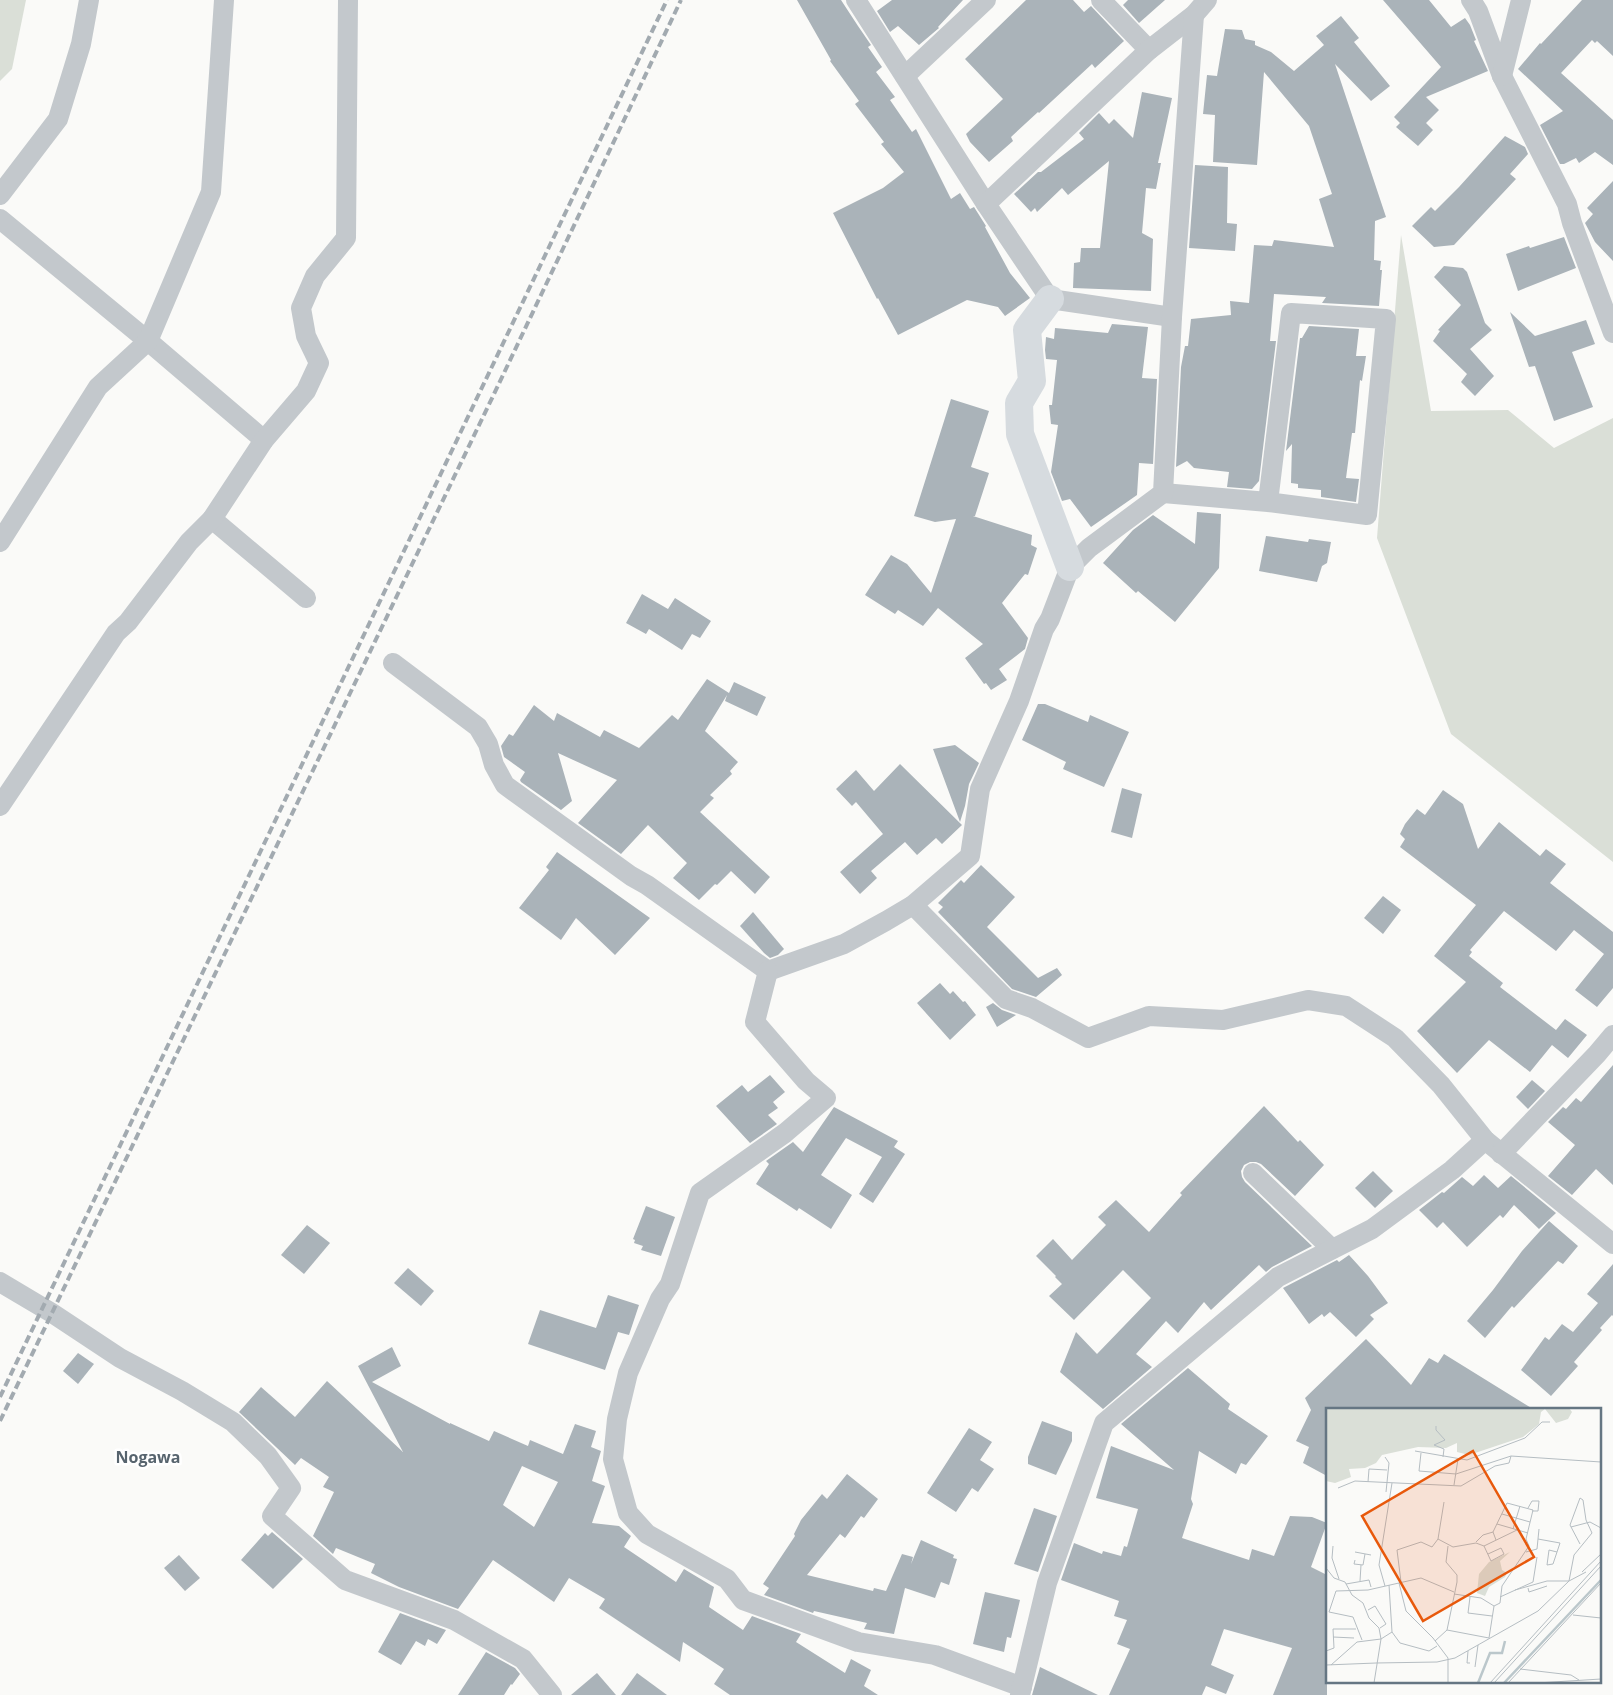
<svg xmlns="http://www.w3.org/2000/svg" width="1613" height="1695" font-family="'Open Sans',sans-serif">
<style>
.green{fill:#dadfd7}
.building{fill:#aab3b9;fill-rule:evenodd}
.lines{fill:none;stroke-linecap:round;stroke-linejoin:round}
.street{stroke:#c3c8cc;stroke-width:20}
.secondary{stroke:#d6dbdf;stroke-width:28}
.rail{stroke:#a2aab0;stroke-width:4;stroke-dasharray:8 4;stroke-linecap:butt}
.labels{text-anchor:middle;stroke-width:5;stroke-linejoin:round;paint-order:stroke}
.quarter-label{font-size:16px;font-weight:bold;fill:#57646e;stroke:#fff}
.inset-river{fill:none;stroke:#bbc7cb;stroke-width:2.5}
.inset-road{fill:none;stroke:#b5bdc2;stroke-width:1}
.view{fill:#e8590c;fill-opacity:0.15;stroke:#e8590c;stroke-width:2.5}
.inset-edge{fill:none;stroke:#657683;stroke-width:2.5}
</style>
<rect width="100%" height="100%" fill="#fafaf8"/>
<g class="green">
<polygon points="0,0 26,0 12,69 0,81"/>
<polygon points="1401,235 1431,411 1508,410 1554,448 1613,418 1613,862 1451,734 1377,538"/>
</g>
<g class="building">
<polygon points="797,0 841,0 858,26 871,45 868,47 882,67 876,72 895,97 890,100 912,132 916,129 951,199 960,193 970,209 974,207 986,226 985,227 1010,273 1030,298 1005,316 998,307 967,300 898,335 878,298 877,299 833,213 883,188 904,172 881,144 884,142 855,104 859,101 830,61 831,60"/>
<polygon points="892,0 963,0 938,27 939,28 919,45 898,26 890,32 877,11"/>
<polygon points="1026,0 1073,0 1084,12 1091,6 1124,41 1095,68 1092,64 1039,113 1038,112 1011,137 1013,141 989,162 970,142 966,134 1003,99 965,59"/>
<polygon points="1128,0 1165,0 1139,23 1123,5"/>
<polygon points="1383,0 1429,0 1451,27 1465,18 1470,25 1476,40 1474,41 1488,71 1426,97 1439,110 1426,123 1433,130 1418,146 1396,127 1400,123 1394,117 1441,67"/>
<polygon points="1582,0 1613,0 1613,56 1597,41 1595,43 1592,40 1561,73 1613,120 1613,165 1595,152 1579,163 1576,158 1564,164 1560,164 1540,125 1563,111 1518,69 1540,43 1541,44"/>
<polygon points="1341,16 1359,38 1354,42 1390,86 1371,101 1335,64 1386,217 1375,221 1374,260 1381,261 1380,270 1382,270 1379,306 1322,303 1326,297 1274,294 1270,341 1276,341 1259,481 1252,489 1227,487 1229,472 1194,468 1187,461 1176,467 1181,367 1185,346 1188,346 1191,319 1231,315 1230,301 1249,303 1254,245 1272,246 1274,240 1334,247 1319,199 1332,194 1309,126 1264,72 1257,165 1213,162 1215,115 1203,114 1207,75 1217,76 1225,29 1242,30 1245,39 1255,41 1255,45 1271,52 1294,71 1324,45 1316,36"/>
<polygon points="1142,92 1172,98 1158,163 1161,163 1156,189 1146,188 1142,233 1153,239 1151,291 1073,288 1074,263 1080,262 1081,248 1100,248 1109,161 1068,195 1062,188 1037,212 1035,208 1031,212 1014,194 1038,172 1041,172 1084,139 1079,133 1099,113 1109,124 1114,119 1133,138"/>
<polygon points="1505,136 1525,147 1528,154 1510,174 1516,179 1454,245 1434,247 1412,226 1431,207 1435,211 1459,187"/>
<polygon points="1195,165 1228,167 1227,223 1237,224 1235,251 1189,248"/>
<polygon points="1613,181 1613,261 1595,242 1585,223 1593,214 1587,208"/>
<polygon points="1564,237 1576,268 1518,291 1506,254 1529,246 1530,248"/>
<polygon points="1444,266 1463,268 1467,272 1485,323 1492,330 1470,349 1494,376 1475,396 1461,382 1467,374 1433,341 1440,331 1438,330 1461,305 1434,277"/>
<polygon points="1510,312 1535,336 1586,320 1595,344 1572,352 1593,407 1554,421 1535,366 1529,367"/>
<polygon points="1112,324 1148,327 1142,378 1157,379 1153,464 1139,463 1137,495 1091,527 1070,499 1062,501 1051,472 1058,425 1051,424 1049,405 1052,405 1057,360 1046,359 1045,350 1046,337 1054,339 1055,328 1108,333"/>
<polygon points="1309,326 1359,329 1356,356 1366,356 1362,381 1360,380 1355,433 1352,433 1346,478 1359,479 1356,502 1321,497 1321,490 1298,488 1298,484 1291,483 1292,444 1286,451 1300,338 1302,338"/>
<polygon points="951,399 989,411 971,467 989,473 975,516 973,516 1032,535 1031,545 1037,548 1028,575 1025,574 1002,603 1028,638 1025,649 999,669 1007,680 991,690 986,683 984,684 965,658 983,644 938,608 923,626 898,610 895,614 865,595 891,555 907,564 931,593 956,519 935,522 914,516"/>
<polygon points="1197,512 1221,514 1219,568 1175,622 1138,591 1136,593 1103,563 1133,530 1153,515 1195,544"/>
<polygon points="1266,536 1308,542 1309,539 1331,542 1327,563 1322,566 1317,582 1259,571"/>
<polygon points="642,594 668,609 675,598 711,621 700,638 692,634 682,650 649,629 646,634 626,623"/>
<polygon points="707,679 729,693 734,682 766,697 757,716 725,701 727,695 705,731 738,762 730,771 732,774 710,795 714,798 700,812 770,877 755,894 731,871 717,885 715,884 699,900 673,878 687,863 648,825 621,854 578,823 617,780 558,753 572,801 561,810 521,782 520,780 525,772 504,757 501,746 509,734 513,736 534,705 554,721 557,713 600,737 604,730 639,748 672,715 678,720"/>
<polygon points="1038,704 1045,704 1088,722 1090,715 1129,732 1104,787 1063,769 1066,762 1022,740"/>
<polygon points="955,745 979,763 969,784 965,806 960,822 933,749"/>
<polygon points="900,764 962,825 942,844 936,838 917,855 905,842 871,871 877,878 860,894 840,872 883,834 856,802 852,806 836,789 856,770 874,791"/>
<polygon points="1122,788 1142,794 1132,838 1111,832"/>
<polygon points="1443,790 1463,804 1478,849 1499,822 1540,856 1546,849 1566,864 1550,883 1613,932 1613,988 1597,1007 1575,990 1604,954 1574,930 1556,951 1504,911 1470,950 1472,952 1469,956 1503,983 1500,987 1556,1030 1565,1019 1587,1035 1568,1058 1552,1045 1530,1072 1489,1040 1457,1073 1417,1031 1466,982 1434,956 1476,905 1400,847 1405,839 1400,834 1405,824 1417,809 1425,815"/>
<polygon points="557,852 650,918 615,955 576,918 561,940 519,908 549,870 546,867"/>
<polygon points="981,865 1015,897 987,927 1038,978 1057,968 1062,975 1036,997 1012,989 938,912 943,907 938,903 961,880 964,883"/>
<polygon points="1383,896 1401,910 1383,934 1364,918"/>
<polygon points="753,912 784,949 778,955 770,958 764,953 740,926"/>
<polygon points="940,983 950,994 953,991 963,1002 965,1001 976,1015 950,1040 917,1003"/>
<polygon points="993,1003 1002,1010 1016,1015 997,1027 986,1007"/>
<polygon points="1613,1065 1613,1185 1596,1169 1572,1195 1548,1176 1575,1145 1548,1122 1563,1107 1566,1109 1576,1098 1581,1102"/>
<polygon points="770,1075 785,1092 773,1102 778,1108 768,1115 777,1124 750,1143 716,1106 742,1085 748,1092"/>
<polygon points="1532,1080 1545,1091 1528,1109 1516,1097"/>
<polygon points="1264,1106 1298,1142 1300,1140 1324,1165 1295,1196 1261,1164 1256,1162 1250,1162 1244,1165 1241,1171 1242,1177 1245,1182 1312,1246 1272,1267 1266,1272 1259,1265 1211,1310 1204,1302 1178,1333 1166,1321 1136,1354 1152,1367 1103,1409 1060,1372 1076,1332 1097,1354 1151,1298 1123,1270 1074,1320 1049,1296 1062,1284 1055,1277 1056,1276 1036,1256 1053,1239 1072,1260 1106,1225 1098,1217 1116,1200 1149,1232 1182,1195 1180,1193"/>
<polygon points="834,1107 898,1141 894,1147 905,1154 873,1203 859,1194 882,1157 846,1138 821,1175 852,1195 831,1229 799,1208 797,1211 756,1184 769,1164 766,1161 793,1142 803,1152"/>
<polygon points="1373,1171 1393,1191 1375,1208 1355,1188"/>
<polygon points="1484,1175 1498,1188 1511,1176 1556,1213 1539,1229 1514,1205 1503,1218 1500,1215 1467,1247 1443,1222 1437,1228 1419,1210 1442,1192 1444,1193 1462,1177 1473,1186"/>
<polygon points="646,1206 675,1217 661,1256 641,1250 643,1246 634,1243 635,1240 633,1239"/>
<polygon points="1549,1221 1578,1246 1563,1264 1558,1261 1514,1308 1512,1306 1485,1338 1467,1321 1493,1290 1522,1251"/>
<polygon points="307,1225 330,1243 304,1274 281,1255"/>
<polygon points="1349,1255 1368,1276 1388,1303 1370,1315 1374,1319 1356,1337 1330,1312 1324,1317 1322,1314 1309,1324 1283,1288 1337,1260 1339,1262"/>
<polygon points="1613,1264 1613,1316 1612,1315 1600,1328 1602,1330 1574,1362 1578,1366 1551,1396 1521,1370 1545,1337 1549,1340 1562,1324 1573,1332 1598,1303 1587,1294"/>
<polygon points="408,1268 434,1291 421,1306 394,1283"/>
<polygon points="608,1295 639,1305 629,1335 618,1332 605,1370 528,1344 540,1310 596,1328"/>
<polygon points="1366,1339 1411,1385 1429,1358 1438,1363 1444,1354 1533,1409 1327,1409 1327,1476 1303,1463 1309,1447 1296,1441 1311,1410 1305,1398"/>
<path d="M392,1347L401,1366L372,1382L450,1424V1423L489,1441L494,1431L528,1446L530,1440L563,1454L575,1424L596,1431L591,1447L601,1451L592,1481L605,1486L592,1523L619,1526L631,1536L624,1547L676,1582L684,1569L714,1587L709,1607L743,1630L752,1616L801,1634L796,1642L845,1673L851,1659L871,1670L864,1686L878,1695H730L714,1684L724,1669L683,1642L680,1662L599,1608L605,1599L569,1578L554,1602L493,1560L458,1609L399,1587L371,1573L375,1564L336,1548L333,1554L313,1536L334,1492L323,1487L329,1477L301,1458L295,1465L239,1412L261,1387L295,1417L327,1381L403,1452L358,1366ZM522,1466L558,1482L534,1527L503,1505Z"/>
<polygon points="78,1353 94,1364 78,1384 63,1371"/>
<polygon points="1188,1368 1230,1404 1228,1409 1268,1436 1246,1465 1241,1463 1236,1474 1199,1451 1191,1499 1193,1504 1182,1538 1249,1560 1252,1549 1274,1556 1290,1516 1312,1517 1327,1523 1311,1567 1327,1575 1327,1695 1273,1695 1292,1648 1224,1629 1211,1665 1234,1675 1226,1694 1206,1686 1202,1695 1109,1695 1130,1649 1117,1644 1127,1620 1114,1616 1119,1601 1061,1580 1074,1543 1102,1554 1103,1551 1121,1556 1124,1546 1127,1547 1138,1509 1096,1498 1111,1446 1174,1470 1121,1424"/>
<polygon points="1042,1421 1072,1432 1072,1441 1056,1475 1028,1464 1028,1457"/>
<polygon points="969,1428 992,1442 980,1460 994,1469 978,1492 972,1488 956,1512 927,1493"/>
<polygon points="847,1474 878,1499 864,1518 861,1516 845,1538 840,1534 807,1575 873,1591 874,1588 886,1591 902,1554 913,1557 911,1564 921,1540 954,1555 953,1558 957,1559 949,1585 941,1582 935,1598 905,1588 894,1634 864,1629 867,1623 814,1611 813,1613 764,1595 769,1588 763,1584 795,1536 794,1534 801,1520 822,1494 827,1499"/>
<polygon points="1034,1508 1057,1516 1038,1572 1014,1564"/>
<polygon points="272,1532 303,1559 273,1589 241,1560 265,1533 268,1536"/>
<polygon points="179,1555 200,1578 185,1591 164,1568"/>
<polygon points="985,1592 1020,1600 1011,1638 1007,1637 1004,1652 973,1644"/>
<polygon points="400,1613 446,1630 437,1644 428,1639 425,1646 416,1641 401,1665 378,1652"/>
<polygon points="486,1652 515,1668 520,1674 512,1685 511,1684 504,1695 458,1695"/>
<polygon points="1040,1667 1098,1695 1032,1695"/>
<polygon points="597,1673 616,1695 571,1695"/>
<polygon points="637,1673 667,1695 621,1695"/>
</g>
<g class="lines">
<g class="street">
<polyline points="856,0 986,204 1050,299 1172,317"/>
<polyline points="1101,0 1149,50"/>
<polyline points="1471,0 1478,11 1502,76 1567,204 1572,223 1613,333"/>
<polyline points="905,76 986,0"/>
<polyline points="1502,76 1521,0"/>
<polyline points="0,195 58,119 81,44 89,0"/>
<polyline points="986,204 1149,50 1194,15 1207,0"/>
<polyline points="0,219 148,341 264,440"/>
<polyline points="1163,493 1268,502 1367,515 1386,319 1291,313 1268,502"/>
<polyline points="212,519 306,598"/>
<polyline points="0,542 98,387 148,341 211,192 224,0"/>
<polyline points="393,663 478,727 488,744 494,765 505,785 631,876 647,885 768,971"/>
<polyline points="0,806 116,633 128,622 189,542 212,519 264,440 306,391 319,363 306,336 301,308 315,276 346,238 348,0"/>
<polyline points="913,905 1006,999 1032,1008 1088,1038 1149,1016 1223,1020 1308,1000 1346,1006 1395,1038 1441,1085 1485,1140 1613,1244"/>
<polyline points="768,971 844,944 886,921 913,905 970,856 980,789 1019,701 1044,629 1050,619 1070,567 1089,548 1163,493 1172,317 1194,15"/>
<polyline points="768,971 755,1022 806,1081 826,1098 785,1133 700,1193 670,1284 660,1299 628,1373 617,1419 613,1459 628,1513 647,1534 727,1579 743,1600 858,1642 935,1655 1022,1687"/>
<polyline points="1501,1154 1597,1054 1613,1035"/>
<polyline points="1253,1173 1332,1249"/>
<polyline points="0,1282 52,1313 120,1358 182,1391 233,1422 268,1456 291,1488 272,1516 345,1580 454,1620 523,1659 552,1695"/>
<polyline points="1020,1695 1047,1583 1104,1423 1278,1277 1372,1229 1452,1170 1485,1140"/>
</g>
<polyline class="secondary" points="1050,299 1027,330 1032,381 1019,403 1020,434 1070,567"/>
<g class="rail">
<polyline points="0,1397 667,0"/>
<polyline points="0,1421 494,394 681,0"/>
</g>
</g>
<g class="labels">
<g class="quarter-label">
<text x="148" y="1463">Nogawa</text>
</g>
</g>
<g transform="translate(1326 1408)">
<rect width="275" height="275" fill="#fafaf8"/>
<path d="M0,0L219,1L215,4L213,16L197,29L143,47L131,44V35L120,40L92,39L56,47L50,55L39,60L23,61L25,69L9,75L0,73ZM243,0L246,4L242,11L230,15L219,1ZM184,144L174,153L176,162L181,165L179,169L163,179L159,188L151,185L153,166L163,154Z" fill="#dadfd7"/>
<path class="inset-river" d="M152,275L164,245H176L179,233M178,275L275,172"/>
<path class="inset-road" d="M110,18V22L119,32L108,37L118,41L117,49M89,43L141,52L199,30L216,14H224M95,45L93,63L130,66L185,48L275,54M59,49L63,55L60,84M42,74L43,61L61,62M128,77L132,51M12,80L29,73L135,78L169,58L183,55L185,48M202,100L206,93H213L212,103H206M176,106L204,114M171,116L202,125M245,119L264,114L275,120M187,121L194,98M112,131L127,139L150,135L158,138L191,122M212,131L234,135L227,156L221,157L223,142L231,144M150,134L157,127L167,124M7,138L6,150L13,171M158,138L165,153L178,146L175,140L162,146M29,144L45,147M200,144L211,141L213,121M29,152L28,156L37,157L39,146M0,160L8,170L19,174L26,187L37,195L43,210L53,220L55,231L31,234L5,257M256,164L275,146M34,173L35,157M75,174L71,142L95,134L106,139L112,131L118,94M73,175L80,203L107,230L122,250V275M20,176L43,172L45,179M63,177L66,224L74,235L103,243L111,238M59,178L53,157L66,75M202,180L203,184L221,178M189,182L221,173H243L248,147L266,125L260,112L257,92L254,90L244,117L254,136M128,186L155,190L168,198M144,189L142,205L166,208M174,189L207,174L211,149M168,198L174,195L176,178L203,138L200,131L207,102L181,95L167,124L170,132M42,202L49,198L60,216L54,220M247,207L275,210M121,222L163,230L168,198M7,229L28,230M36,232L27,209L3,204L10,183L42,182L95,170L128,184M109,233L121,222L131,174V167L120,154L122,138M0,243L8,240L7,221H30M142,243L141,255H144M50,255L111,254L129,250L212,203L243,173L260,164M0,257L50,255M149,259L152,237M194,261L245,267L253,272M48,275L55,231L66,224M164,275L275,153M168,275L275,158M182,275L275,175M211,275L275,271"/>
<path class="view" d="M147,43L208,149L97,213L36,108Z"/>
<rect width="275" height="275" class="inset-edge"/>
</g>
</svg>
